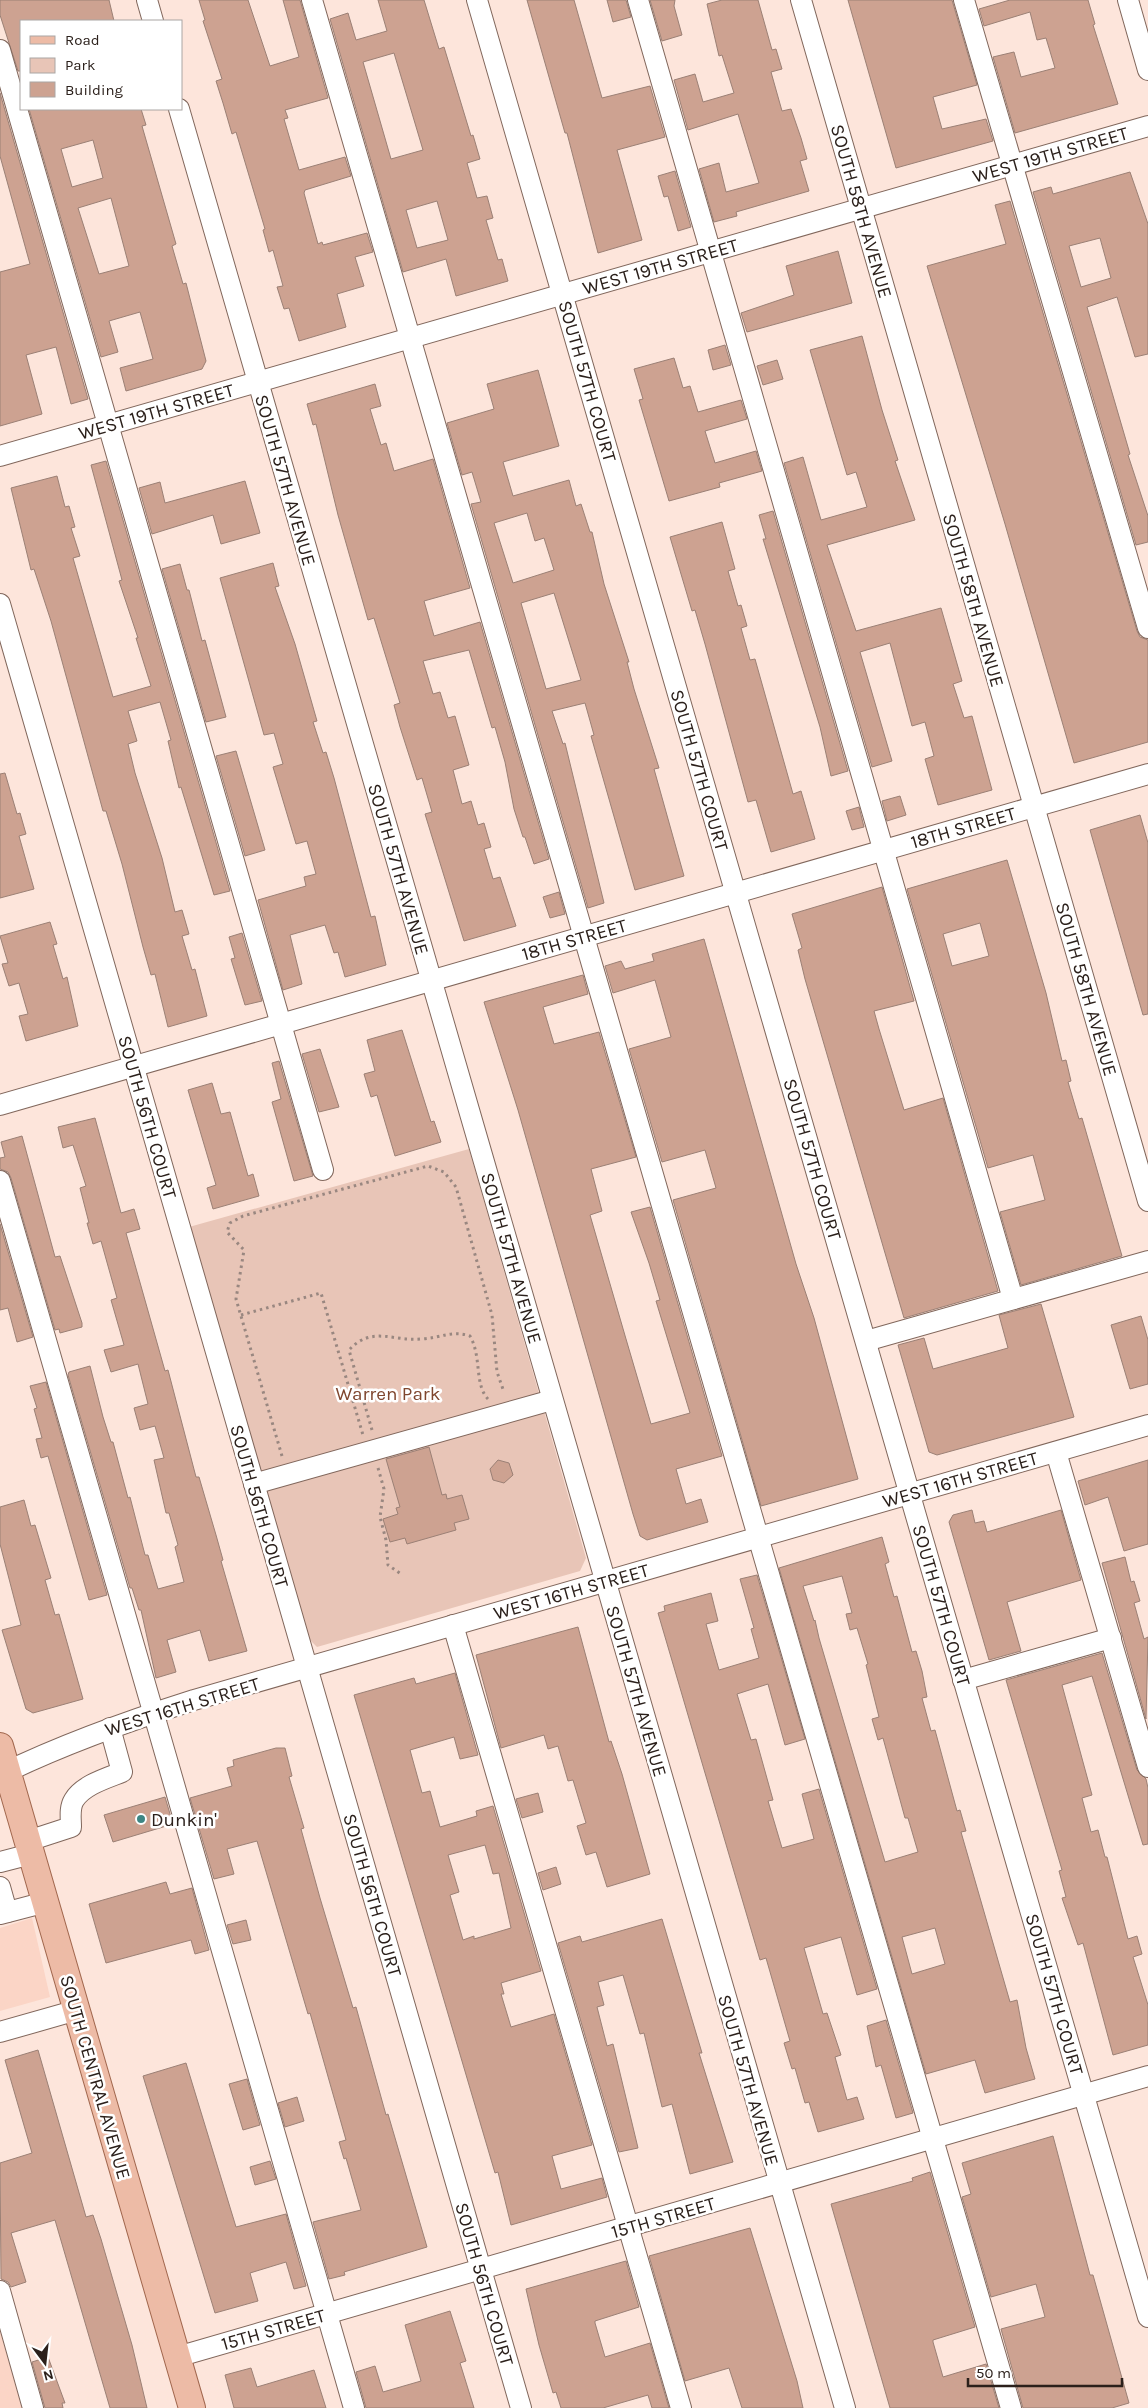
<svg xmlns="http://www.w3.org/2000/svg" width="1148" height="2408" font-family="Karla,sans-serif">
<style>
.built{fill:#fbd5c6}
.green{fill:#e8c5b7}
.building{fill:#cda291;stroke:#9b8075;fill-rule:evenodd}
.lines{fill:none;stroke-linecap:round;stroke-linejoin:round}
.minor-casing{stroke:#81675c;stroke-width:22}
.major-casing{stroke:#a1674e;stroke-width:28}
.path{stroke:#998780;stroke-width:3;stroke-dasharray:2.5 4;stroke-linecap:butt}
.minor{stroke:#fff;stroke-width:20}
.major{stroke:#edbba6;stroke-width:26}
.poi-dot{fill:#3e8684;stroke:#fff;stroke-width:2}
.labels{text-anchor:middle;stroke-width:5;stroke-linejoin:round;paint-order:stroke}
.street-label{font-size:19px;fill:#2b201b;stroke:#fff}
.park-label{font-size:19px;fill:#7f462e;stroke:#fff}
.poi-label{font-size:19px;fill:#2b201b;stroke:#fff;text-anchor:start}
</style>
<rect width="100%" height="100%" fill="#fde5db"/>
<g class="built">
<polygon points="32,1918 50,1997 0,2011 0,1928"/>
<polygon points="0,2331 22,2408 0,2408"/>
</g>
<polygon class="green" points="469,1149 586,1558 580,1571 317,1647 307,1637 189,1227"/>
<g class="building">
<polygon points="0,0 109,0 114,21 21,21 21,71 18,71 0,15"/>
<polygon points="199,0 248,0 270,66 299,57 283,0 300,0 328,98 285,110 288,118 284,119 299,170 345,157 351,176 305,190 304,193 318,244 322,242 323,245 367,233 373,252 355,257 364,286 337,294 346,327 299,341 289,308 284,309 277,287 283,286 273,250 269,252 263,230 265,229 236,132 232,134 223,103 216,81 222,79 203,21 205,20"/>
<path d="M378,0H424L439,49L444,47L471,136L473,135L480,159L467,163L477,198L487,196L493,218L486,220L498,260L502,259L508,281L456,296L446,259L403,272L330,19L348,13L356,40L387,31ZM394,53L423,150L391,159L363,62ZM437,201L448,240L417,248L406,210Z"/>
<polygon points="527,0 574,0 602,98 650,86 665,137 617,150 642,240 598,253 567,133 565,133"/>
<polygon points="607,0 626,0 631,17 613,22"/>
<polygon points="650,0 675,0 674,6 682,35 662,41"/>
<polygon points="722,0 758,0 772,50 776,49 782,69 771,72 782,111 791,109 801,138 807,159 800,161 809,191 736,212 737,216 714,222 699,169 719,163 726,192 759,183 738,114 688,130 674,80 695,74 703,102 734,93 722,55 719,56 707,4"/>
<polygon points="848,0 952,0 977,85 933,97 942,129 986,119 993,141 896,168"/>
<polygon points="1010,0 1088,0 1095,24 1093,25 1118,104 1015,133 993,57 1014,52 1021,77 1055,68 1046,38 1037,40 1030,12 984,26 979,9"/>
<polygon points="0,93 88,399 71,404 56,347 26,355 42,414 0,426 0,272 30,264 0,156"/>
<path d="M29,109H141L146,125L142,126L176,244L172,246L183,284L186,283L206,361L202,369L126,391L120,368L153,359L140,312L109,321L118,352L101,357ZM93,140L103,178L72,187L61,149ZM111,198L129,266L99,274L78,208Z"/>
<polygon points="675,171 691,227 678,231 668,196 664,197 658,176"/>
<path d="M1130,172L1148,224V354L1135,357L1117,297L1087,307L1130,454L1128,455L1148,516V542L1136,545L1033,192L1051,187L1053,194ZM1100,238L1111,278L1081,287L1069,246Z"/>
<polygon points="1010,201 1137,631 1140,637 1148,640 1148,742 1074,763 1005,524 927,266 1006,244 995,205"/>
<polygon points="838,251 852,303 747,332 741,313 794,295 786,266"/>
<polygon points="862,336 882,410 898,460 895,461 915,520 827,545 856,631 941,608 962,681 953,684 964,718 972,716 992,790 938,805 925,759 934,756 925,722 912,726 890,643 860,652 892,761 872,767 784,463 803,457 821,520 867,507 856,472 847,475 810,350"/>
<polygon points="725,345 731,365 713,370 708,350"/>
<polygon points="674,358 683,388 690,386 698,412 741,400 747,419 705,431 715,463 756,451 762,471 719,483 720,487 669,501 639,400 643,399 634,369"/>
<polygon points="777,360 783,379 763,385 757,366"/>
<path d="M538,370L559,446L503,462L513,496L569,480L576,506L581,504L590,532H592L604,584L629,662H627L634,689L659,768L654,769L684,876L635,890L591,736L594,735L585,703L552,711L563,744L565,743L604,903L588,908L471,504L481,502L472,472L462,475L447,423L494,409L487,384ZM527,513L535,541L544,538L554,570L513,583L494,523ZM554,593L581,680L546,689L521,603Z"/>
<polygon points="375,384 381,406 370,409 381,445 386,443 394,471 433,459 470,588 424,601 434,636 480,622 549,859 534,864 525,837 523,837 514,809 505,762 495,727 492,728 469,650 423,661 433,694 440,692 448,718 455,716 469,765 453,770 462,804 471,801 478,825 484,823 491,847 484,849 493,879 500,877 516,926 464,941 425,814 432,812 422,778 417,780 400,727 394,705 400,703 374,618 368,620 338,515 316,424 313,425 307,404"/>
<polygon points="106,461 230,891 214,895 181,787 179,788 168,741 171,740 160,702 128,711 137,741 128,744 135,773 162,858 175,912 182,910 189,934 182,936 192,970 195,969 207,1016 168,1027 155,974 151,975 143,947 122,864 106,811 103,811 51,621 34,569 31,570 11,488 57,476 65,507 69,506 75,527 71,528 80,556 73,558 113,697 151,686 136,638 138,638 119,581 122,580 91,465"/>
<polygon points="245,481 260,533 221,544 213,515 152,534 139,488 160,482 165,503"/>
<polygon points="773,511 848,771 831,776 820,727 763,539 766,539 759,515"/>
<polygon points="722,522 735,569 728,571 738,606 741,605 747,626 741,628 750,660 755,659 793,794 801,791 815,839 771,852 756,800 748,802 705,644 695,610 692,611 670,537"/>
<polygon points="273,563 279,586 275,587 295,644 317,721 313,722 323,753 326,752 334,778 371,917 375,916 386,965 345,977 338,952 334,953 325,925 290,935 302,984 283,990 258,900 306,886 304,877 316,874 307,841 296,844 273,767 283,764 274,733 264,735 220,578"/>
<polygon points="180,564 187,590 189,590 202,641 205,640 226,717 206,722 162,569"/>
<polygon points="236,751 265,850 245,856 216,756"/>
<polygon points="5,773 17,814 20,813 26,834 19,836 34,889 0,898 0,774"/>
<polygon points="900,796 906,815 887,821 882,801"/>
<polygon points="859,807 864,827 852,830 846,811"/>
<polygon points="1140,815 1148,843 1148,1014 1143,1015 1090,830"/>
<path d="M1007,860L1046,993L1062,1061L1066,1060L1071,1081L1068,1082L1079,1119L1082,1118L1122,1256L1021,1285L1000,1212L1045,1200L1033,1155L988,1168L907,889ZM980,923L989,956L952,966L943,934Z"/>
<polygon points="882,887 914,1001 874,1011 879,1029 904,1110 943,1098 998,1291 904,1318 805,979 798,950 802,948 792,914"/>
<polygon points="559,892 565,914 550,918 543,897"/>
<polygon points="50,922 57,944 53,945 63,979 67,977 78,1026 26,1041 19,1016 28,1014 19,983 9,986 2,964 8,963 0,936"/>
<polygon points="242,933 262,1001 245,1005 231,959 235,958 229,937"/>
<polygon points="704,939 796,1264 814,1318 858,1479 761,1506 673,1200 716,1188 705,1150 662,1162 629,1049 671,1037 655,980 613,993 605,966 621,961 625,969 654,961 652,954"/>
<polygon points="583,975 588,994 543,1007 554,1044 599,1032 636,1157 591,1169 602,1211 590,1215 626,1339 651,1424 690,1413 656,1301 660,1300 649,1263 631,1212 650,1207 722,1456 676,1469 686,1504 701,1499 708,1522 647,1540 640,1536 633,1514 518,1110 484,1002"/>
<polygon points="402,1030 431,1122 434,1121 441,1142 395,1156 377,1095 371,1097 364,1074 375,1071 367,1040"/>
<polygon points="320,1049 339,1107 319,1112 302,1054"/>
<polygon points="279,1061 313,1176 294,1181 272,1102 281,1099 272,1063"/>
<polygon points="212,1083 221,1114 230,1112 248,1176 253,1174 259,1196 213,1209 207,1188 216,1185 188,1090"/>
<polygon points="95,1118 121,1213 134,1209 140,1229 126,1233 165,1371 168,1370 196,1477 199,1477 216,1535 223,1560 221,1561 247,1651 209,1661 200,1630 167,1640 176,1672 156,1678 141,1610 139,1610 132,1588 130,1588 68,1375 69,1372 90,1366 103,1417 111,1442 113,1442 128,1498 130,1497 145,1555 148,1555 158,1589 184,1582 175,1547 178,1545 169,1513 166,1513 154,1460 164,1458 155,1426 140,1430 134,1408 148,1404 138,1364 111,1372 104,1350 124,1345 111,1300 117,1298 101,1241 93,1244 87,1223 89,1223 80,1188 86,1186 73,1145 63,1148 58,1127"/>
<polygon points="22,1136 55,1257 60,1256 82,1323 82,1327 60,1333 59,1329 55,1330 11,1178 8,1172 0,1169 0,1158 5,1157 1,1142"/>
<polygon points="0,1224 33,1337 17,1342 8,1308 0,1310"/>
<polygon points="1041,1304 1074,1417 937,1455 929,1452 898,1345 924,1338 933,1369 1008,1348 999,1315"/>
<polygon points="1141,1316 1148,1340 1148,1384 1130,1389 1111,1325"/>
<polygon points="46,1382 107,1595 89,1600 48,1456 41,1458 36,1439 42,1438 34,1409 37,1408 30,1386"/>
<polygon points="429,1447 442,1495 446,1494 447,1499 462,1495 469,1519 454,1523 456,1530 407,1544 405,1538 390,1542 383,1519 398,1514 396,1508 400,1507 386,1459"/>
<polygon points="498,1460 509,1463 513,1475 504,1483 493,1480 490,1469"/>
<polygon points="1148,1460 1148,1544 1124,1551 1108,1497 1085,1505 1078,1481"/>
<polygon points="24,1500 31,1526 35,1525 51,1578 45,1580 55,1615 59,1614 83,1699 33,1713 26,1709 2,1630 21,1625 0,1544 0,1507"/>
<polygon points="972,1510 975,1523 984,1521 987,1532 1061,1510 1081,1580 1007,1602 1021,1651 989,1660 949,1522 953,1515"/>
<path d="M882,1537L889,1562L885,1564L894,1597L897,1596L912,1652L916,1651L922,1671L927,1697L922,1698L931,1731L935,1730L957,1811L960,1810L966,1831L961,1832L1010,2002L1017,2000L1026,2048L1035,2079L985,2093L975,2060L926,2074L779,1568ZM842,1576L852,1613L846,1614L850,1630L857,1628L868,1664L866,1665L879,1717L872,1719L878,1740L883,1738L905,1818H908L918,1852L885,1862L819,1638L815,1620L814,1621L803,1586ZM935,1928L945,1964L912,1974L902,1937Z"/>
<polygon points="1125,1557 1131,1582 1134,1581 1140,1601 1134,1603 1144,1639 1148,1637 1146,1719 1102,1563"/>
<polygon points="757,1575 805,1739 785,1745 768,1684 737,1694 751,1740 756,1739 773,1800 768,1801 782,1848 814,1839 802,1794 819,1789 877,1989 857,1995 841,1937 804,1948 823,2014 827,2013 841,2055 835,2057 847,2100 857,2097 864,2119 818,2132 809,2102 805,2103 795,2068 792,2069 784,2043 790,2041 766,1958 760,1960 658,1613 665,1611 664,1606 711,1593 718,1621 706,1624 719,1670 759,1658 751,1629 754,1628 740,1579"/>
<polygon points="578,1627 609,1742 611,1741 622,1774 650,1874 607,1887 596,1852 586,1855 577,1826 586,1823 573,1780 568,1781 558,1746 548,1749 544,1735 501,1748 476,1655"/>
<polygon points="1102,1653 1137,1770 1146,1779 1148,1788 1148,1844 1143,1845 1092,1676 1062,1685 1092,1795 1082,1798 1091,1832 1098,1830 1105,1857 1107,1857 1128,1939 1137,1936 1142,1954 1133,1957 1148,2005 1148,2045 1113,2055 1083,1943 1078,1945 1062,1898 1066,1897 1059,1871 1062,1870 1006,1680"/>
<path d="M455,1673L478,1755L460,1759L454,1737L410,1750L422,1793L430,1791L440,1827L477,1816L476,1811L493,1806L541,1971L501,1983L504,1994H501L511,2027L554,2014L592,2145L552,2156L561,2189L602,2178L607,2197L511,2225L498,2172L495,2173L354,1695L414,1678L416,1684ZM485,1845L493,1874L499,1873L511,1928L474,1939V1936L463,1940L450,1895L459,1892L448,1855Z"/>
<polygon points="276,1748 285,1748 292,1776 289,1777 304,1828 301,1829 320,1898 353,2008 356,2007 386,2115 388,2114 427,2247 344,2272 345,2275 329,2279 313,2222 361,2210 346,2158 344,2159 339,2142 346,2140 310,2013 308,2014 257,1841 227,1849 234,1874 214,1879 190,1798 232,1786 227,1768 234,1766 233,1760"/>
<polygon points="538,1793 543,1812 522,1818 516,1799"/>
<polygon points="165,1797 173,1824 113,1842 104,1815"/>
<polygon points="556,1867 561,1884 543,1890 538,1873"/>
<polygon points="166,1882 170,1894 192,1888 209,1950 195,1954 191,1940 106,1963 89,1904"/>
<polygon points="662,1919 702,2053 699,2053 733,2162 690,2174 672,2104 662,2107 644,2033 640,2034 623,1975 598,1982 604,2005 597,2007 607,2046 613,2044 638,2148 619,2152 558,1943 580,1936 582,1942"/>
<polygon points="246,1920 251,1940 233,1944 227,1925"/>
<polygon points="886,2020 913,2113 896,2118 881,2065 876,2067 867,2026"/>
<polygon points="38,2050 86,2217 93,2215 101,2239 132,2345 147,2408 110,2408 55,2220 11,2233 26,2282 11,2287 8,2282 1,2279 0,2163 32,2153 5,2060"/>
<polygon points="186,2063 236,2227 286,2214 306,2286 294,2289 286,2262 250,2273 258,2301 215,2313 143,2076"/>
<polygon points="247,2079 260,2125 243,2130 229,2084"/>
<polygon points="297,2097 304,2121 285,2127 278,2103"/>
<polygon points="1053,2136 1090,2275 1093,2275 1129,2403 1112,2408 1023,2408 1001,2329 1045,2317 1036,2284 991,2297 962,2197 971,2194 962,2163"/>
<polygon points="270,2161 276,2179 255,2185 250,2167"/>
<polygon points="930,2172 975,2327 933,2340 933,2342 943,2377 986,2364 999,2408 890,2408 831,2204 913,2181 912,2178"/>
<polygon points="750,2228 797,2381 803,2408 742,2408 729,2368 685,2381 649,2256"/>
<polygon points="626,2261 639,2307 595,2321 595,2323 605,2357 650,2343 669,2408 652,2408 648,2395 603,2408 561,2408 556,2392 553,2393 539,2345 526,2289"/>
<polygon points="450,2311 466,2361 460,2363 474,2408 366,2408 356,2372 375,2366 383,2392 421,2381 405,2325"/>
<polygon points="48,2357 65,2403 62,2403 63,2408 45,2408 32,2362"/>
<polygon points="251,2368 257,2387 314,2370 326,2408 234,2408 225,2375"/>
</g>
<g class="lines">
<defs>
<g id="minor">
<polyline points="147,0 153,21"/>
<polyline points="312,0 1011,2408"/>
<polyline points="477,0 1148,2317"/>
<polyline points="638,0 1013,1299"/>
<polyline points="801,0 1148,1201"/>
<polyline points="964,0 1148,628"/>
<polyline points="1128,0 1148,70"/>
<polyline points="0,50 323,1170"/>
<polyline points="179,109 845,2408"/>
<polyline points="0,456 1148,126"/>
<polyline points="0,604 521,2408"/>
<polyline points="0,1105 1148,774"/>
<polyline points="0,1181 354,2408"/>
<polyline points="866,1341 1148,1261"/>
<polyline points="1056,1452 1148,1767"/>
<polyline points="254,1484 552,1400"/>
<polyline points="453,1625 681,2408"/>
<polyline points="963,1680 1111,1638"/>
<path d="M0,1775C63,1744 128,1721 194,1700L1148,1425"/>
<path d="M28,1841L71,1827C71,1818 69,1808 74,1800C83,1785 107,1778 122,1772L110,1728"/>
<polyline points="0,1862 31,1854"/>
<polyline points="0,1887 7,1912"/>
<polyline points="0,1914 46,1902"/>
<polyline points="0,2032 77,2010"/>
<polyline points="0,2291 33,2408"/>
<polyline points="177,2357 1148,2076"/>
</g>
<polyline id="major" points="0,1746 192,2408"/>
</defs>
<use href="#minor" class="minor-casing"/>
<use href="#major" class="major-casing"/>
<g class="path">
<polyline points="241,1315 321,1293 363,1435"/>
<path d="M372,1430L349,1350C372,1325 394,1342 421,1339C440,1338 452,1330 470,1336C482,1357 474,1384 488,1399"/>
<polyline points="282,1456 236,1299 244,1250 227,1232 230,1223 243,1216 428,1166 444,1172 456,1187 492,1315 497,1372 504,1392"/>
<polyline points="378,1468 384,1489 380,1517 386,1540 388,1565 401,1574"/>
</g>
<use href="#minor" class="minor"/>
<use href="#major" class="major"/>
</g>
<circle class="poi-dot" cx="141" cy="1819" r="5"/>
<g class="labels">
<g class="street-label">
<text transform="translate(1050 154) rotate(-16)" y="7">WEST 19TH STREET</text>
<text transform="translate(862 211) rotate(74)" y="7">SOUTH 58TH AVENUE</text>
<text transform="translate(660 266) rotate(-16)" y="7">WEST 19TH STREET</text>
<text transform="translate(588 381) rotate(74)" y="7">SOUTH 57TH COURT</text>
<text transform="translate(156 411) rotate(-16)" y="7">WEST 19TH STREET</text>
<text transform="translate(286 480) rotate(74)" y="7">SOUTH 57TH AVENUE</text>
<text transform="translate(974 600) rotate(74)" y="7">SOUTH 58TH AVENUE</text>
<text transform="translate(700 770) rotate(74)" y="7">SOUTH 57TH COURT</text>
<text transform="translate(963 827) rotate(-16)" y="7">18TH STREET</text>
<text transform="translate(399 869) rotate(74)" y="7">SOUTH 57TH AVENUE</text>
<text transform="translate(574 939) rotate(-16)" y="7">18TH STREET</text>
<text transform="translate(1087 989) rotate(74)" y="7">SOUTH 58TH AVENUE</text>
<text transform="translate(148 1117) rotate(74)" y="7">SOUTH 56TH COURT</text>
<text transform="translate(813 1159) rotate(74)" y="7">SOUTH 57TH COURT</text>
<text transform="translate(512 1258) rotate(74)" y="7">SOUTH 57TH AVENUE</text>
<text transform="translate(960 1479) rotate(-16)" y="7">WEST 16TH STREET</text>
<text transform="translate(260 1506) rotate(74)" y="7">SOUTH 56TH COURT</text>
<text transform="translate(571 1591) rotate(-16)" y="7">WEST 16TH STREET</text>
<text transform="translate(942 1605) rotate(74)" y="7">SOUTH 57TH COURT</text>
<text transform="translate(637 1691) rotate(74)" y="7">SOUTH 57TH AVENUE</text>
<text transform="translate(182 1706) rotate(-17)" y="7">WEST 16TH STREET</text>
<text transform="translate(373 1895) rotate(74)" y="7">SOUTH 56TH COURT</text>
<text transform="translate(1055 1994) rotate(74)" y="7">SOUTH 57TH COURT</text>
<text transform="translate(96 2077) rotate(74)" y="7">SOUTH CENTRAL AVENUE</text>
<text transform="translate(749 2080) rotate(74)" y="7">SOUTH 57TH AVENUE</text>
<text transform="translate(663 2217) rotate(-16)" y="7">15TH STREET</text>
<text transform="translate(485 2284) rotate(74)" y="7">SOUTH 56TH COURT</text>
<text transform="translate(273 2329) rotate(-16)" y="7">15TH STREET</text>
</g>
<g class="park-label">
<text x="388" y="1400">Warren Park</text>
</g>
<g class="poi-label">
<text x="151" y="1826">Dunkin'</text>
</g>
</g>
<rect x="20" y="20" width="162" height="90" fill="#ffffff" stroke="#aaa6a4"/>
<rect x="30" y="36" width="25" height="8" fill="#edbba6" stroke="#aaa6a4"/>
<text x="65" y="45" font-size="15" fill="#2b201b">Road</text>
<rect x="30" y="58" width="25" height="15" fill="#e8c5b7" stroke="#aaa6a4"/>
<text x="65" y="70" font-size="15" fill="#2b201b">Park</text>
<rect x="30" y="82" width="25" height="15" fill="#cda291" stroke="#aaa6a4"/>
<text x="65" y="95" font-size="15" fill="#2b201b">Building</text>
<g transform="translate(45 2363) rotate(165)" stroke="#ffffff" stroke-width="4" paint-order="stroke">
<path d="M0-4L9 19L0 12L-9 19Z" fill="#2b201b"/>
<text y="-8" font-size="14" font-weight="bold" text-anchor="middle" fill="#2b201b">N</text>
</g>
<path d="M968 2378v8h154v-8" fill="none" stroke="#2b201b" stroke-width="2.5"/>
<text x="976" y="2378" font-size="15" fill="#2b201b" stroke="#ffffff" stroke-width="4" paint-order="stroke">50 m</text>
</svg>
